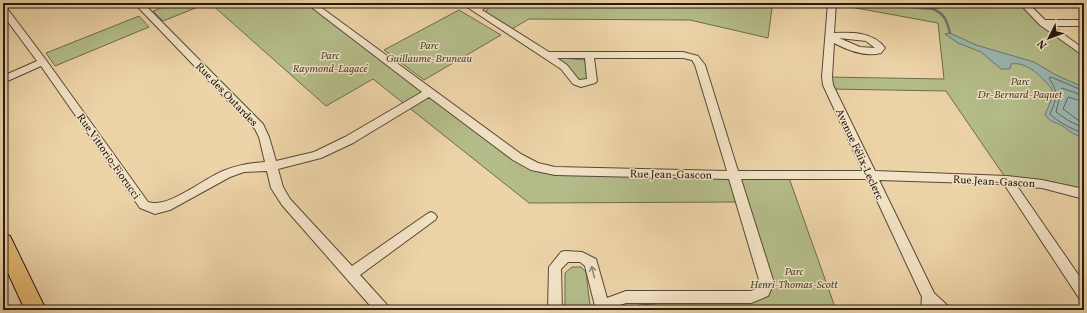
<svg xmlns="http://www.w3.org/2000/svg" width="1087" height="313" font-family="Vollkorn,serif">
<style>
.green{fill:#b4bd8a;stroke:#6c6c4d}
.water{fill:#9bb7b1;stroke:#6b7871}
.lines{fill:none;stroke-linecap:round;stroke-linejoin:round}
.shore{stroke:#606860;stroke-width:1}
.stream{stroke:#6b7871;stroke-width:2.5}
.street-casing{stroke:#564836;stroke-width:2}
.primary-casing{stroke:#241a10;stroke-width:2}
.street{fill:#f3e3c6;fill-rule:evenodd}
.primary{fill:#e6ba74;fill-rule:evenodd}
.oneway{stroke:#968974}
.labels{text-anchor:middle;stroke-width:3;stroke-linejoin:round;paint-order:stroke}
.park-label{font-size:11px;font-style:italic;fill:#4f4b35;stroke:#f3e3c6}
.street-label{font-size:11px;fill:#241a10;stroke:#f3e3c6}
</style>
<rect width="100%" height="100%" fill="#edd4a8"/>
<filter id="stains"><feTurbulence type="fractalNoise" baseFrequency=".005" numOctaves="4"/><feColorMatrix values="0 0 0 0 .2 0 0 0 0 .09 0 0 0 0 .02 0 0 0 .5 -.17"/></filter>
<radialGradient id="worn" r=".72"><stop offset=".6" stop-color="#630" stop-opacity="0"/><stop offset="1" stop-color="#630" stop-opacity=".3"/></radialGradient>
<g class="green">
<polygon points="173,3 208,3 163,21 153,11"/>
<polygon points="210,3 310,3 535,167 788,175 836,310 618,310 639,305 751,297 763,292 741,202 529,203 373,79 326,106"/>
<polygon points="498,3 770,3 772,8 768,38 690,20 529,19 510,30 486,13 487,9"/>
<polygon points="846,3 1023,3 1084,53 1084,194 1007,180 946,91 830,89 827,77 944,79 938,23 845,6"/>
<polygon points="459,10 501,35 424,80 384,50"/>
<polygon points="139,16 149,27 55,66 46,53"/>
<polygon points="563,58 585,60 587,80 581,81 559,59"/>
<polygon points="572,267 581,267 586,272 590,306 588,310 565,310 565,273"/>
</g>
<path class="water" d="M950,33L976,45L1034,62L1056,75L1083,87L1084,88V137C1075,136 1071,132 1064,127C1055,121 1054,125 1045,115L1052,98V89C1042,78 1028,61 1011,64L1010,69H1001L981,52L958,43L945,34Z"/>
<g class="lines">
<g class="shore">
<path d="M1084,91L1051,77L1049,78C1059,94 1057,97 1050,114C1056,121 1075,131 1084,133"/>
<polyline points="1084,96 1062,88 1056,112 1069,121 1084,128"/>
<polyline points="1084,102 1068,97 1063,109 1078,120 1084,122"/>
</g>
<g class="stream">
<path d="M867,3L933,9C945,14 947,21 950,33"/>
<polyline points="934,8 965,3"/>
</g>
<defs>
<g id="street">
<path d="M134,3H143L263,124L269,137L276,161L314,152L345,137L422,92L306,3H315L521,154L538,163L555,167L727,171L695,65L692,60L683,58H594L597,81L595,83L581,87L573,84L561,69L461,3H471L476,6L481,3H491L482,10L549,52H683L698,56L705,65L738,171H863L823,85L822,77L828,3H836L834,33C852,32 874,32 885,48L881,53C866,57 847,50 834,43L832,77L833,85L875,171L1007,176L1042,180L1084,189V199L1042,188L1017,186L1084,283V300L1079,298L1004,184L879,180L934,293L948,306L950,310H921L922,297L867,179H741L774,283L768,296L751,303H626L617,306L613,310H596L585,266L580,262H568L561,269L562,310H548L549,267L561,252L565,251L582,252L596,259L607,298L626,291H751L758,288L760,283L729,179L555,175L531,170L513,160L429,97L353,143L321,158L278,169L283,187L290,199L352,266L427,214L431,212L435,214L437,217L435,220L360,275L388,306L390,310H374L282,205L271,188L267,171L244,172L230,177L170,210L155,214L140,208L41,66L3,83V76L37,61L3,15V6L6,7L46,60L148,202C168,209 203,179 223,171C237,165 250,163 265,162L259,137L255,129ZM839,38L866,41L875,48L860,47ZM557,58H585L587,79L579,80L567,65Z"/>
<polygon points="1019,3 1028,3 1045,20 1084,20 1084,26 1052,26 1084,49 1084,56 1040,25"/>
</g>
<polygon id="primary" points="3,234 10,236 46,310 25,310 3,262"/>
</defs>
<use href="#street" class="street-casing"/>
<use href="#primary" class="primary-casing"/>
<use href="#street" class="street"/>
<use href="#primary" class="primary"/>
</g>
<defs><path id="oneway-shaft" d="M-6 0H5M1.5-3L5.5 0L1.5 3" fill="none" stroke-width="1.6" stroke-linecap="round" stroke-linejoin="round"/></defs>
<use class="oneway" href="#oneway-shaft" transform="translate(593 272) rotate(-104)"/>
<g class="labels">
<g class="park-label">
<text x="429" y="49">Parc<tspan x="429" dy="13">Guillaume-Bruneau</tspan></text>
<text x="330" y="59">Parc<tspan x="330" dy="13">Raymond-Lagacé</tspan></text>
<text x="1020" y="85">Parc<tspan x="1020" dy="13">Dr-Bernard-Paquet</tspan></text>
<text x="794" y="275">Parc<tspan x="794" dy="13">Henri-Thomas-Scott</tspan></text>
</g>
<g class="street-label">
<text transform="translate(227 94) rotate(46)" y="4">Rue des Outardes</text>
<text transform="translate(860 154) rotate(65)" y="4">Avenue Félix-Leclerc</text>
<text transform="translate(109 156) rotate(55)" y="4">Rue Vittorio-Fiorucci</text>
<text transform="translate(671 174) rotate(1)" y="4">Rue Jean-Gascon</text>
<text transform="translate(994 181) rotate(3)" y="4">Rue Jean-Gascon</text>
</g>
</g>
<rect width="1087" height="313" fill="none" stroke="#edd4a8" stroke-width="16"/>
<rect x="4" y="4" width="1079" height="305" fill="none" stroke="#241a10" stroke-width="2"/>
<rect x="8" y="8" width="1071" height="297" fill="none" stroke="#241a10"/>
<g transform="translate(1049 38) rotate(228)" stroke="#f3e3c6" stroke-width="3" paint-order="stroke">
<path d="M0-3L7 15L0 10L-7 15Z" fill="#241a10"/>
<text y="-6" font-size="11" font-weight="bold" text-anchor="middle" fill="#241a10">N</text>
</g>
<rect width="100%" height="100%" filter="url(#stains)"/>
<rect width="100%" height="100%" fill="url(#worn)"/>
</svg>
